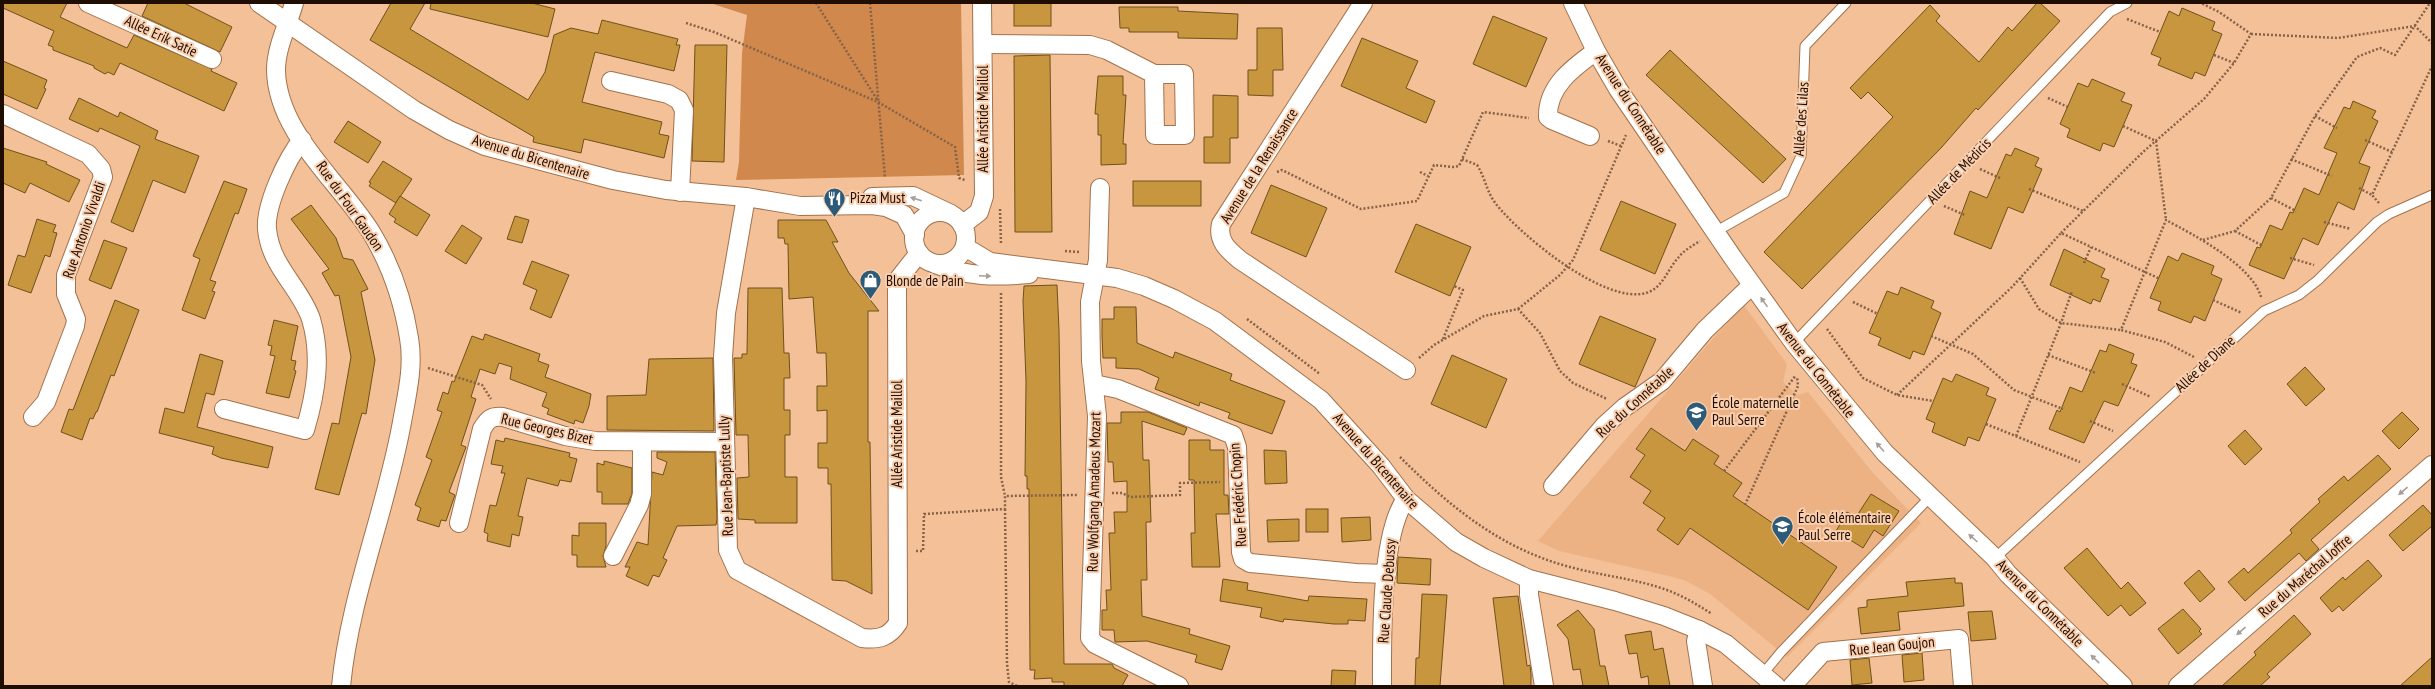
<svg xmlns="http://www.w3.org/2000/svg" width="2435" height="689" font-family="'PT Sans Narrow',sans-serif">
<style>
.built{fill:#ecb284}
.green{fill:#d0884d}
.building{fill:#c7963f;stroke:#6f511a}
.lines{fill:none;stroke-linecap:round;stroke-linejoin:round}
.lane-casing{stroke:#a2724c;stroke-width:11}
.street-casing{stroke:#a2724c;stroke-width:20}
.path{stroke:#856248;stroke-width:2.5;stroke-dasharray:2 2;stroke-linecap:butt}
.lane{stroke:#fff;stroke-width:9}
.street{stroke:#fff;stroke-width:18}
.oneway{fill:#a69e99}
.labels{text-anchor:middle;stroke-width:4;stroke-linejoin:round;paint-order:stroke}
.street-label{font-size:15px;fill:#200d01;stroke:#facfaf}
.poi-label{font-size:15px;fill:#200d01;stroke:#facfaf;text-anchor:start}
</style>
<rect width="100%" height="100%" fill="#f4c097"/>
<polygon class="built" points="1743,304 1787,364 1783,382 1797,395 1808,392 1873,473 1921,523 1787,657 1710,594 1686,581 1669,576 1559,551 1538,541"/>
<polygon class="green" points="710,3 961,3 964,175 736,180 739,162 742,53 747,15"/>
<g class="building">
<polygon points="3,3 67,3 60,17 94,33 127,48 134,35 212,69 211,71 237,83 224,111 120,63 114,75 108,72 105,74 94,68 94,66 53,50 53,47 48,45 54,31 3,8"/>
<polygon points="148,3 184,3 232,27 220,52 142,16"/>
<polygon points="391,3 425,3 410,29 528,100 545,72 554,35 571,28 598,34 602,20 678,39 676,45 680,45 674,71 595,52 582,102 662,122 659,134 669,136 664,158 584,139 581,153 533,142 534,137 370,40"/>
<polygon points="431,3 532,3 555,9 548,37 430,9"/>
<rect x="1014" y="3" width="37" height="23"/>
<polygon points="2037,3 2040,3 2060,21 1978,110 1976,108 1941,148 1802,289 1764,252 1893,117 1868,92 1861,99 1850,88 1930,5 1940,16 1936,21 1979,62 2008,27 2012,31"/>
<polygon points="1119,7 1178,7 1178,11 1238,14 1237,39 1178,38 1178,32 1129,32 1129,28 1120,28"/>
<polygon points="2182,8 2215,22 2212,30 2222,34 2205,76 2195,72 2192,79 2158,65 2161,58 2151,54 2169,11 2179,16"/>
<polygon points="1493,16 1547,38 1526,87 1473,64"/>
<polygon points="1257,28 1282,28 1283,70 1273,70 1273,96 1248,95 1248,70 1257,70"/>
<polygon points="1362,38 1418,61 1406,88 1435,101 1426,123 1341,86"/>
<polygon points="695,45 727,45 724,162 692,161"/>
<polygon points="1670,50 1786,159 1763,183 1646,75"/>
<polygon points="1050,55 1052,232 1015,232 1014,56"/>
<polygon points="3,61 47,80 44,88 46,89 37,109 3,94"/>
<polygon points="1098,76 1123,76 1123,95 1126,95 1123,144 1126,144 1126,164 1101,165 1101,135 1098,135 1098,114 1095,114"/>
<polygon points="2092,79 2125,93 2121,101 2132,105 2114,147 2103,143 2100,151 2067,137 2070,129 2060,124 2078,83 2088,87"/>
<polygon points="1213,95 1238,96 1238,138 1230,138 1230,163 1204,163 1204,137 1213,137"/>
<polygon points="79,98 118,117 120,112 158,131 155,139 199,156 185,193 153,180 133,232 111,222 140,146 100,128 98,132 69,119"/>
<polygon points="2353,101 2376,111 2372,118 2378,121 2359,163 2370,167 2354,210 2338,202 2318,245 2303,238 2284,279 2249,265 2257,247 2260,248 2270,225 2282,230 2290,212 2293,213 2304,188 2319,195 2337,153 2324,148 2344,107 2350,109"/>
<polygon points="348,121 381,142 368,163 334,142"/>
<polygon points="3,148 47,162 46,164 80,180 69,202 30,183 25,193 3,183"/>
<polygon points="2015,148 2039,158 2035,166 2042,169 2023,213 2008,207 1991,249 1954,234 1970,191 1987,198 2006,154 2011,156"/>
<polygon points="383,161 412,179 396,203 369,186 371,183 369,182"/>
<polygon points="224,181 247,189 238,214 235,213 210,280 216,282 212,291 215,292 205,319 182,310 200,259 193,256"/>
<rect x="1133" y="181" width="68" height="25"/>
<polygon points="1271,185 1327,208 1306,257 1251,233"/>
<polygon points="400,196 430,215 417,236 394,222 396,219 389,214"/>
<polygon points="1621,201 1676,224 1655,274 1600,250"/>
<polygon points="311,205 336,238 343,258 353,260 368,289 361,292 375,360 366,414 362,413 339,495 315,489 332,423 339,424 351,357 339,295 335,296 322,273 329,269 291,219"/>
<polygon points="515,216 529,220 522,243 507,239"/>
<polygon points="37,219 56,225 53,232 57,233 50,257 45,255 31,293 8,285 18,255 25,257"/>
<polygon points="778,220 826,220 838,242 832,242 849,273 879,311 868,311 868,442 870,442 872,594 846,581 832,580 831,484 828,484 828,468 818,468 818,443 827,443 827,410 817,411 817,386 827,386 826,353 817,353 813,297 789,299 788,244 785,244 784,238 778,238"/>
<polygon points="1416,224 1471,247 1450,296 1395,272"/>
<polygon points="462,225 482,238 466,264 445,251"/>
<polygon points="104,240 127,248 111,289 89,280"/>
<polygon points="2064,249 2105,269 2101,277 2109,280 2100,302 2093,299 2091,304 2050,285"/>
<polygon points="2182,253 2214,266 2211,274 2222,279 2205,321 2194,316 2191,323 2158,310 2161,302 2150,298 2168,256 2178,261"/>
<polygon points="532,261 569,275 551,318 530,309 537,290 523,284"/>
<polygon points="1057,285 1059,330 1064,664 1112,664 1114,668 1128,675 1122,686 1064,686 1064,682 1052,682 1052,678 1034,679 1035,670 1030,670 1029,489 1027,489 1027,476 1025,476 1026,381 1023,301 1024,286"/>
<polygon points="1901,287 1934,301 1931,308 1941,313 1924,355 1913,351 1910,359 1878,345 1881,338 1869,333 1887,291 1898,295"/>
<polygon points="748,288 782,288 784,353 789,353 790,378 784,378 784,410 790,410 790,435 785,435 785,477 797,477 797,523 755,523 755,520 738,519 737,478 749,477 748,435 736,435 734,358 742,358 742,354 747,354"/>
<polygon points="115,300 139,310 114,376 111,375 97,412 96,412 93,419 90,418 82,440 61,432 69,409 73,410"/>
<polygon points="1114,307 1136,307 1137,343 1173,358 1175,352 1232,374 1230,380 1285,401 1272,434 1228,418 1230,413 1200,402 1199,406 1155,389 1159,378 1139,369 1116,368 1116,358 1103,358 1102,336 1102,319 1114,319"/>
<polygon points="1600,316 1656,339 1635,387 1579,364"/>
<polygon points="274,320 298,326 291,360 296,361 294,370 296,371 289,398 266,393 275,356 270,355 272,346 268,345"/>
<polygon points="485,334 540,354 538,361 549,365 545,377 591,394 589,406 583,423 575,420 574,424 547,414 549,409 542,406 547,393 510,379 512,367 499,363 495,374 480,369 471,397 476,399 461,445 466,447 449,492 455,495 446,521 441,520 439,527 417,520 421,508 415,505 432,460 426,457 442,412 437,410 443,392 448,394 452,381 454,382 472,336 483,340"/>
<polygon points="2109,344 2134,354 2131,363 2137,365 2118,406 2104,401 2084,443 2049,429 2057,410 2060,412 2070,387 2082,392 2100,350 2106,352"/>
<polygon points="200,354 223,361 214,395 206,393 197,427 273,447 268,468 221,458 212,454 214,447 159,433 165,408 184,413"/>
<polygon points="1452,355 1507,379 1486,428 1431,404"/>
<polygon points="713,358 714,431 607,430 607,396 646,395 649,359"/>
<polygon points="2305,367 2325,389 2306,406 2287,384"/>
<polygon points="1956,374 1989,388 1986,395 1996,399 1979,441 1968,437 1965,446 1932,432 1935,423 1926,419 1943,378 1952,382"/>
<polygon points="1121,412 1148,412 1187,428 1184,435 1142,421 1143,460 1149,460 1151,522 1146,522 1147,580 1141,580 1142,616 1190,629 1189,634 1230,646 1222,670 1195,662 1197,655 1147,641 1115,642 1114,630 1102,630 1102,610 1107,610 1106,590 1111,590 1109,533 1115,533 1114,512 1127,512 1127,481 1114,482 1113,462 1108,462 1107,423 1121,423"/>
<polygon points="2402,412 2419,429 2399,449 2382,431"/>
<polygon points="1651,428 1685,451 1693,439 1719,456 1714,464 1742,483 1733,496 1837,567 1808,610 1690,528 1678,545 1657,530 1665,518 1643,503 1651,491 1630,477 1645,455 1636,449"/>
<polygon points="2245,430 2262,449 2245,465 2228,446"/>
<polygon points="505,438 570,453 569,457 577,459 571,482 560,480 558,486 527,478 518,516 523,517 519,536 512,534 510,547 487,541 488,534 484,532 490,505 496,506 505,473 501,473 503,466 491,464 496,440 504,442"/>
<polygon points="1189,440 1210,440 1210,450 1224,450 1224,495 1228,495 1229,514 1216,514 1220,567 1192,567 1191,533 1195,533 1194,480 1189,480"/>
<polygon points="1264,450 1286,451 1287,483 1265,484"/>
<polygon points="657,452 715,452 717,519 716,525 677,526 663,558 667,560 659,577 653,575 648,586 626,576 630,567 625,567 637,542 648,545 652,472 663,475 667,462 657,458"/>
<polygon points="2378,455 2391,469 2311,540 2319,549 2306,561 2299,553 2245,601 2228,582 2244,568 2248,573 2292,533 2290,530 2320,502 2318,499 2344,476 2348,481"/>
<polygon points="604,461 632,468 632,493 628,504 602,504 602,492 597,492 597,463 604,465"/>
<polygon points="1871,494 1899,511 1883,536 1874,530 1863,548 1836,531 1847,512 1856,517"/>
<polygon points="2423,505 2432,515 2432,526 2403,551 2389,535"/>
<rect x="1306" y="509" width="22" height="23"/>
<polygon points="1370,517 1371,540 1342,542 1341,518"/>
<polygon points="1299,519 1299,541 1268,542 1267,520"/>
<polygon points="579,523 606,523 606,546 603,556 606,567 577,567 577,555 572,555 572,535 579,536"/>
<polygon points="2087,548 2121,589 2128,582 2146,603 2130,616 2121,605 2108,616 2064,568"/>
<polygon points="1398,557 1431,559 1430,585 1397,583"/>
<polygon points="2368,560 2382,576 2343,611 2339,606 2332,612 2320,598 2343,577 2345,580"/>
<polygon points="2199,570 2215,589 2200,602 2184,583"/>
<polygon points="1955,578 1955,583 1962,583 1964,606 1898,612 1900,630 1861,634 1858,608 1867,607 1867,600 1908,596 1906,582"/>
<polygon points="1223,579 1248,583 1247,590 1308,601 1309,596 1367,599 1365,621 1348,620 1348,624 1334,624 1284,619 1283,622 1260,617 1262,608 1220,601"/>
<polygon points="1422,594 1447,595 1440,686 1415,686 1416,658 1419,658"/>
<polygon points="1518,596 1527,666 1530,665 1531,674 1531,686 1504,686 1493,598"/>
<polygon points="2183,609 2201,629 2199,631 2202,634 2178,654 2158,629"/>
<polygon points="1578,610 1594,629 1600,666 1605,666 1609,686 1583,686 1580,669 1573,670 1568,639 1557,625"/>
<polygon points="1992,611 1996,639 1971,641 1968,612"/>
<polygon points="2294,615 2311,634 2267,674 2270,677 2260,686 2222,686 2256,655 2254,652"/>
<polygon points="1651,631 1654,650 1663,648 1670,686 1649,686 1648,676 1641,678 1637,653 1629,654 1625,635"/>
<polygon points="1922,653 1924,680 1904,682 1902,655"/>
<polygon points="2432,657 2432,686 2400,686"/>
<polygon points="1869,658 1872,683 1852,685 1850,660"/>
<polygon points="1332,670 1356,671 1355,686 1331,686"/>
</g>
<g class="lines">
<defs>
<g id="lane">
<polyline points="1715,232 1784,193 1801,156 1805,46 1846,3"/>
<polyline points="1794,343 2110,12 2127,3"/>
<polyline points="1995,558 2264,311 2299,295 2318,280 2377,222 2389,214 2432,195"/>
<polyline points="1762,675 1781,652 1930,497"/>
</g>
<g id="street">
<polyline points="88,3 212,59"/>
<polyline points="259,3 414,110 449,130 485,146 613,180 666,190 746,197 800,206 872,205 886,207 904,215 915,235"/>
<path d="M294,3C288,25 276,47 276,70C277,133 339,181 371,232C391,265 403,300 409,338C414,366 407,394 402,422C386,511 350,595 341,686"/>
<path d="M1363,3L1221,224C1217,241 1228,250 1240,260L1406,370"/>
<polyline points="1573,3 1596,51 1618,89 1733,258 1794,343 1885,453 1995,558 2008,574 2123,686"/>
<polyline points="983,44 1090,45 1107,50 1154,74 1184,74 1185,135 1155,135 1154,74"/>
<polyline points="611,81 668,94 679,100 684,110 680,192"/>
<polyline points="3,114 88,154 101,169 103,177 66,275 66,294 76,319 75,326 46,402 33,417"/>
<path d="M1590,136L1552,120L1548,117C1547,86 1574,67 1596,51"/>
<polyline points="1100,188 1098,260 1090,302 1091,361 1097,416 1090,638 1095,644 1179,686"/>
<path d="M746,197L726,313L723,357L728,550L737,570L862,638C879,640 889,637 898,623L897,281L919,253"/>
<polyline points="872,197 913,196 951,214"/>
<circle cx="940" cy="238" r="26"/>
<polyline points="962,225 979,212 984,196 982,3"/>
<polyline points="965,247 990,262 1117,278 1144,286 1174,299 1215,321 1321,400 1381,466 1406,499 1456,542 1484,558 1529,579 1615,601 1664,616 1699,630 1726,644 1776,686"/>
<path d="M935,264C967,277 996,277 1029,274"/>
<polyline points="1094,384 1118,389 1233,435 1237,447 1241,552 1243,559 1250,563 1356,573 1387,574"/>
<path d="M224,409L305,430C316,393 322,356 311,319C304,298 287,280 277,261C272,252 268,239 267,229C265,205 287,158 302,140"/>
<polyline points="1553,486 1604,426 1625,407 1662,381 1705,330 1752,285"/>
<path d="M459,523L482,429C488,419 491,416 503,417L565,436L595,441L725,442"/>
<polyline points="613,556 639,505 642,494 642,443"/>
<polyline points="1529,579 1529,595 1544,686"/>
<polyline points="1699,630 1696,641 1703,686"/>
<path d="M1382,686C1382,640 1380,534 1406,499"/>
<polyline points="1792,686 1823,652 1959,639 1963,686"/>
<polyline points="2178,686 2432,465"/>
</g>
</defs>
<use href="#lane" class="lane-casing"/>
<use href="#street" class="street-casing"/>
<g class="path">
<polyline points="816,3 878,101"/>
<polyline points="870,3 885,178"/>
<polyline points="2127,19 2160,32"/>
<polyline points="686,23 714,32 878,102 955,147 959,178 965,180"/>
<polyline points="2251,34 2338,38 2415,26 2432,43"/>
<polyline points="2214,55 2234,63"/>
<polyline points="2048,98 2068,107"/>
<polyline points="2315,116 2337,128"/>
<polyline points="2123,126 2156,141 2166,220"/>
<polyline points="2365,140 2392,152"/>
<polyline points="1608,141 1621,146"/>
<path d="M1462,159L1477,165C1485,177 1487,193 1496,204C1520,235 1605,305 1646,293C1663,288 1667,270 1678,258C1683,251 1692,246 1700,241"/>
<polyline points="2291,159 2332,176"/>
<polyline points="1980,169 2000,178"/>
<polyline points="1277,172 1282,170 1361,209 1417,201 1434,165 1453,167 1459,166 1483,112 1529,118"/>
<polyline points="1420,172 1428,176"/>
<polyline points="2359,188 2372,195"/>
<polyline points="2029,189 2083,211"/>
<polyline points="2271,198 2296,211"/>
<polyline points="2379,203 2372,195 2432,66"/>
<polyline points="1944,206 1965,215"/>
<polyline points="1000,209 1001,244"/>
<polyline points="2324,222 2351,229"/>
<polyline points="2235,231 2263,246"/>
<polyline points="2061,233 2143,152 2204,99 2234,63 2251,34 2219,12 2201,3"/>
<polyline points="2203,240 2235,231 2271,198 2315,116 2357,57 2380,48 2395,55 2430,3"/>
<polyline points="1065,251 1080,252"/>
<polyline points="2290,258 2314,265"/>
<polyline points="2084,263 2091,247"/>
<polyline points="2020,278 2039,309 2061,323 2121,330"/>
<polyline points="1001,293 1001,477 1005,496"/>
<polyline points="2213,300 2242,313"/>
<polyline points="1853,302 1878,314"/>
<polyline points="1518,309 1560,275 1573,260 1626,135"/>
<polyline points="1247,319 1320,374"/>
<polyline points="1827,329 1863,378 1897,395 1933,401"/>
<polyline points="1931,336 1973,354 2014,390 2063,409"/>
<polyline points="1443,339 1463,290 1454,286"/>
<polyline points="2048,355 2096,373"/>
<path d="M2194,357L2165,342L2121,330L2166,220C2194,235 2252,265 2261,297"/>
<polyline points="1419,358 1434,345 1484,316 1518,309 1540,333 1560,371 1573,383 1607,399"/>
<polyline points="428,368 482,385 491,399"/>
<polyline points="2122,384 2151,397"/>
<polyline points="1897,395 2012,287 2061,233 2158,278"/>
<polyline points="2090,421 2113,431"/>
<polyline points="1986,424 2080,462"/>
<polyline points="2016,436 2061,323 2072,291"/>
<path d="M1400,457C1449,506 1501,549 1570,567C1599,575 1629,578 1658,587C1678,593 1695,603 1712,614"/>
<polyline points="1724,471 1796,375"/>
<polyline points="1112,493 1122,493 1130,497 1180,495 1180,483 1220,482"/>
<polyline points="1745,505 1798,386 1797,377"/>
<polyline points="1005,509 1007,664 1009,682 1017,686"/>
<polyline points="916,551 923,551 924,514 1005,509 1005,496 1077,495"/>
</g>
<use href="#lane" class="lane"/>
<use href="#street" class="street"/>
</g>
<defs><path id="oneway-solid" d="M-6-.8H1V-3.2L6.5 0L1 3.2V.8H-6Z"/></defs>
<g class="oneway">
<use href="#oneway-solid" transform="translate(916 199) rotate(-162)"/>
<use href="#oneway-solid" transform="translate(985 276) rotate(2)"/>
<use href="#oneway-solid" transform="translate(1764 302) rotate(-125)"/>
<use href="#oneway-solid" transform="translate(1880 447) rotate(-132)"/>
<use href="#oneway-solid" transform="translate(2403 491) rotate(139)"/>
<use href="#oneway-solid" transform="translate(1973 538) rotate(-138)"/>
<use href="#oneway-solid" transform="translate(2241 631) rotate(139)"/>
<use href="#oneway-solid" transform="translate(2095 659) rotate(-136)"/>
</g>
<defs>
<symbol id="restaurant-pin" viewBox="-11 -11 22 30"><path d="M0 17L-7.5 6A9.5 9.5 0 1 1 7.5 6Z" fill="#2b5b79" stroke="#facfaf"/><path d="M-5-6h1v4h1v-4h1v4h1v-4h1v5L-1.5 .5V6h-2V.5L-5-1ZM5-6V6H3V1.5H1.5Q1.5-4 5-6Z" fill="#fff"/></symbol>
<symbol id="shop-pin" viewBox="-11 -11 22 30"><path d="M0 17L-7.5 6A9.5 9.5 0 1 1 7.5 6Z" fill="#2b5b79" stroke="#facfaf"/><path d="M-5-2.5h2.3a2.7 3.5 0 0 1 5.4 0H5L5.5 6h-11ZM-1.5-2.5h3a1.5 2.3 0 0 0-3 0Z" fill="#fff"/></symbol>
<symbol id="school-pin" viewBox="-11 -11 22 30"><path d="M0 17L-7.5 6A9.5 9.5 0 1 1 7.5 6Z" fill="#2b5b79" stroke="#facfaf"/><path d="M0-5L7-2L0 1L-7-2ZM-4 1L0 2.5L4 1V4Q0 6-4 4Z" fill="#fff"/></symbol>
</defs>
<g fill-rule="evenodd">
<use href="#restaurant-pin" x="822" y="186" width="25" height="34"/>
<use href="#shop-pin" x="858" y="268" width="25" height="34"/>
<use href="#school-pin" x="1684" y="400" width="25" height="34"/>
<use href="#school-pin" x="1770" y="514" width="25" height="34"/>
</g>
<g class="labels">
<g class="street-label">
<text transform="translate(161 36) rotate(25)" y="5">Allée Erik Satie</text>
<text transform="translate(1631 104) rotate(57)" y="5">Avenue du Connétable</text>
<text transform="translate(983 119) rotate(-90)" y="5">Allée Aristide Maillol</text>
<text transform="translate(1801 119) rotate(-86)" y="5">Allée des Lilas</text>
<text transform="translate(531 157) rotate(17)" y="5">Avenue du Bicentenaire</text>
<text transform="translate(1259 166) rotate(-58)" y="5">Avenue de la Renaissance</text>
<text transform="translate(1959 171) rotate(-46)" y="5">Allée de Médicis</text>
<text transform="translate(350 206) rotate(55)" y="5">Rue du Four Gaudon</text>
<text transform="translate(84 230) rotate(-71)" y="5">Rue Antonio Vivaldi</text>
<text transform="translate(2205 364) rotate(-43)" y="5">Allée de Diane</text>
<text transform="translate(1816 370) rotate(52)" y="5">Avenue du Connétable</text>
<text transform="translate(1635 402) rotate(-42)" y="5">Rue du Connétable</text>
<text transform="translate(547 429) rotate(13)" y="5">Rue Georges Bizet</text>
<text transform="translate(897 434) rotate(-90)" y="5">Allée Aristide Maillol</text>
<text transform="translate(1376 461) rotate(49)" y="5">Avenue du Bicentenaire</text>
<text transform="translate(726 476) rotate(-92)" y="5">Rue Jean-Baptiste Lully</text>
<text transform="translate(1094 492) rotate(-89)" y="5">Rue Wolfgang Amadeus Mozart</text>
<text transform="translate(1238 495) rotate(-94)" y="5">Rue Frédéric Chopin</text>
<text transform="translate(2305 576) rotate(-41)" y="5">Rue du Maréchal Joffre</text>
<text transform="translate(1387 591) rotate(-86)" y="5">Rue Claude Debussy</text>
<text transform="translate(2040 603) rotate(45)" y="5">Avenue du Connétable</text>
<text transform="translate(1892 646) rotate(-6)" y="5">Rue Jean Goujon</text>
</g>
<g class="poi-label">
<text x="850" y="203">Pizza Must</text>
<text x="886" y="286">Blonde de Pain</text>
<text x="1712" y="408">École maternelle<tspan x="1712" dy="17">Paul Serre</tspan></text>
<text x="1798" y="523">École élémentaire<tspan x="1798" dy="17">Paul Serre</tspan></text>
</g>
</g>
<rect width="2435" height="689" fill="none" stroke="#200d01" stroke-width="8"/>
</svg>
